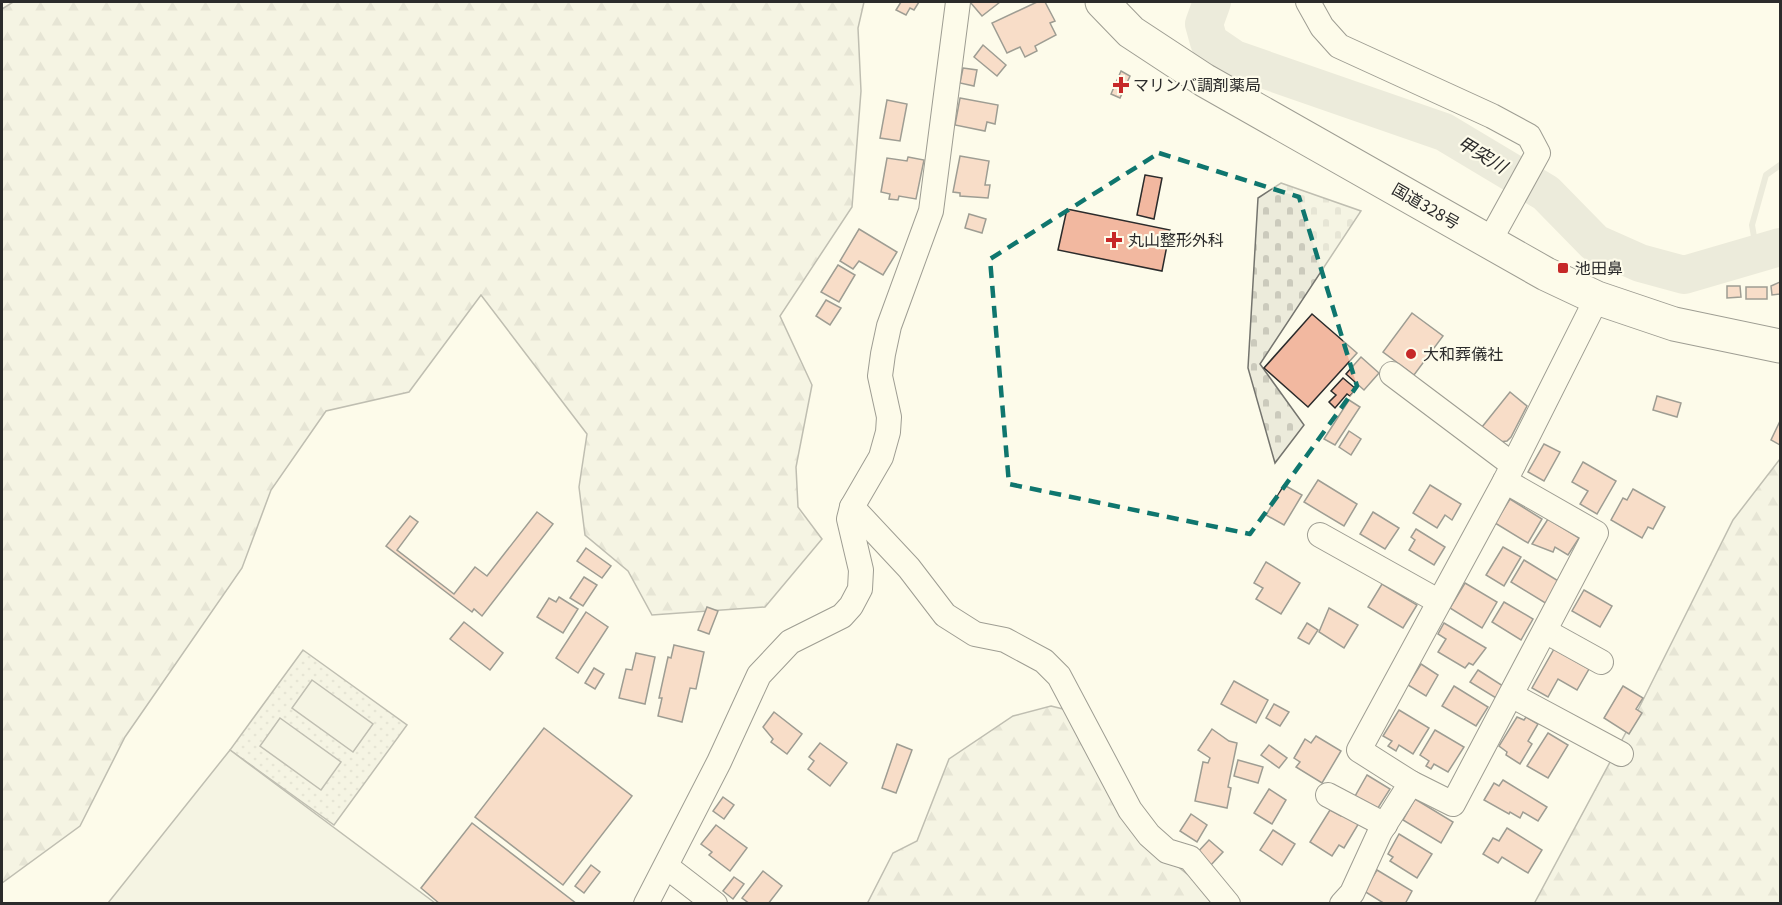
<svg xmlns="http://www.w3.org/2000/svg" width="1782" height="905" font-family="Georgia,'Noto Sans JP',serif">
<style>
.green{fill:url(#green-dots);stroke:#74746e;stroke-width:1.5}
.forest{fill:url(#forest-firs);stroke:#74746e;stroke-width:1.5}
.cemetery{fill:url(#cemetery-stones);stroke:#74746e;stroke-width:1.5}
.pitch{fill:#ecebdb;stroke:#74746e;stroke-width:1.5}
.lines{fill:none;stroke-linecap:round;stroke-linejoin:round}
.stream{stroke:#d8d7c9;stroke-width:6}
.river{stroke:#d8d7c9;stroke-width:38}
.building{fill:#f2b8a0;stroke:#2b2b2b;stroke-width:1.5}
.minor-casing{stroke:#2b2b2b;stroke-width:26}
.highway-casing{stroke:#2b2b2b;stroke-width:35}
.minor{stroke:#fdfbea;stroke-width:24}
.highway{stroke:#fdfbea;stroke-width:33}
.marked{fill:none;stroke:#0f766e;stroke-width:4.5;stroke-dasharray:12 8;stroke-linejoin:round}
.poi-dot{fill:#c62828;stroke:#fdfbea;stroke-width:2}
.labels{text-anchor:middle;stroke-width:4.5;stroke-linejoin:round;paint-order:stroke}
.poi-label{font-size:16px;fill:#2b2b2b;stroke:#fdfbea;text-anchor:start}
.street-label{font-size:16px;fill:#2b2b2b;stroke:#fdfbea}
.water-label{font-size:18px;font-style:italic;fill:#2b2b2b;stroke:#fdfbea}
</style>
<defs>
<pattern id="green-dots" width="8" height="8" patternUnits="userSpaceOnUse" patternTransform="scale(1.5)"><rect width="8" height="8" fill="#ecebdb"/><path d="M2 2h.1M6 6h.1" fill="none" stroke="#cbcabc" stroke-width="1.8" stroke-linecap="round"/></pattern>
<pattern id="forest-firs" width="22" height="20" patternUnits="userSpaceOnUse" patternTransform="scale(1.5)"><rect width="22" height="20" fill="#ecebdb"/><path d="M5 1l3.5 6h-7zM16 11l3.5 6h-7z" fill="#cbcabc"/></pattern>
<pattern id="cemetery-stones" width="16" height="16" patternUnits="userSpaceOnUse" patternTransform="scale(1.5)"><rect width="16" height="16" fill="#ecebdb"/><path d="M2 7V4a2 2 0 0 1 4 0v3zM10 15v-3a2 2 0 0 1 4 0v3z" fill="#cbcabc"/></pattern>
</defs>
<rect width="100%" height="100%" fill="#fdfbea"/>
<polygon class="green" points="303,650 407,725 334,825 230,750"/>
<g class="forest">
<polygon points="13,2 864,2 858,28 861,91 852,207 780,316 812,385 796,467 798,507 822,539 765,607 652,615 628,571 585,535 579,487 587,434 481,295 409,392 326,411 271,490 242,568 125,737 80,826 2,883 2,9"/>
<polygon points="1780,459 1780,903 1534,904 1639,708 1733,520"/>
<polygon points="1051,706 1083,714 1171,861 1223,903 867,904 893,853 917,841 949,759 1013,716"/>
</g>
<polygon class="cemetery" points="1281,183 1361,211 1260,364 1304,425 1275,463 1248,368 1258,198"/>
<g class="pitch">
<polygon points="312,680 373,724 353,752 292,708"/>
<polygon points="280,718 341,762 321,790 260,746"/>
<polygon points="230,750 435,903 108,903"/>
</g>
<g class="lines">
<polyline class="stream" points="1757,254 1752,225 1766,175 1780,165"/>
<polyline class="river" points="1212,2 1204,24 1209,42 1234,59 1444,132 1546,193 1595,243 1640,263 1684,275 1780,247"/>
</g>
<g class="building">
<polygon points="901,2 919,2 914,10 910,8 906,15 896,10"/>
<polygon points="970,2 1000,2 982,16"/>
<polygon points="1037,2 1045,2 1055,21 1050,23 1056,35 1035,46 1037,51 1025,57 1020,47 1007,53 992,23"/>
<polygon points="983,45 1006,65 997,76 974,57"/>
<polygon points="963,68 977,70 974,86 960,83"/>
<polygon points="1121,71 1130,76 1120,98 1111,94"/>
<polygon points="960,98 998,105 995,124 987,122 985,131 955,125"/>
<polygon points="887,100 907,104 900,141 880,138"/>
<polygon points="960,156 989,161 985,185 990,185 988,198 960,196 960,193 953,192"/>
<polygon points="908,157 924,160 916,199 899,196 898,200 889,199 890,194 881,192 887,158 907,161"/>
<polygon points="1145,175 1162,178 1154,219 1137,215"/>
<polygon points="1067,209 1170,230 1162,271 1058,250"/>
<polygon points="969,214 986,219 982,233 965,228"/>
<polygon points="859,229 897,252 883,275 859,261 853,269 840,261"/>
<polygon points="838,265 855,275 839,302 821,292"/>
<polygon points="1780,282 1780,294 1772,295 1771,286"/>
<polygon points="1727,286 1740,286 1741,297 1727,298"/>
<rect x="1746" y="287" width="21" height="12"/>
<polygon points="826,300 841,308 830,325 816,316"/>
<polygon points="1412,313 1443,336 1414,375 1383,352"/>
<polygon points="1312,314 1357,353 1308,407 1264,368"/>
<polygon points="1361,357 1379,373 1364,390 1346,374"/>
<polygon points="1343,378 1356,389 1350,396 1347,394 1335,408 1329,402 1336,395 1331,391"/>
<polygon points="1510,392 1527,406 1511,437 1507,441 1499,442 1482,427"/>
<polygon points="1657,396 1681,403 1677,417 1653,410"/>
<polygon points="1349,400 1360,407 1335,445 1324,439"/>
<polygon points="1780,421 1780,445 1771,440"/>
<polygon points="1349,431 1361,439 1351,455 1339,447"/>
<polygon points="1544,444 1560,452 1544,481 1528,472"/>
<polygon points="1583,462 1616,481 1597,514 1580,504 1588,491 1572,482"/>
<polygon points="1318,480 1357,504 1344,526 1304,502"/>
<polygon points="1284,485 1302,495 1284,525 1266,515"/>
<polygon points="1430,485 1461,504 1452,520 1445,515 1437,528 1413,513"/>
<polygon points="1633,489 1665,507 1653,529 1648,527 1642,538 1611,520 1623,498 1627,500"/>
<polygon points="1510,499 1542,519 1528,543 1495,523"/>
<polygon points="537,512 553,524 482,616 474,609 472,612 386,546 410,516 418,522 397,550 454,594 475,567 487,576"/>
<polygon points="1373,512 1399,528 1385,549 1360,534"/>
<polygon points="1548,519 1579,538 1568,555 1555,547 1553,552 1532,544"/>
<polygon points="1416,529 1445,547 1434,565 1409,550 1415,540 1411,537"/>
<polygon points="1503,547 1521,557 1504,586 1486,575"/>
<polygon points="586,548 611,566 602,578 577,561"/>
<polygon points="1524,560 1560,582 1547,604 1511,582"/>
<polygon points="1266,562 1300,583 1281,614 1256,599 1263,588 1254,583"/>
<polygon points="584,577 597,585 583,606 570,598"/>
<polygon points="1465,583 1497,602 1482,628 1450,608"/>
<polygon points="1382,584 1417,605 1403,628 1368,607"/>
<polygon points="1584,590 1612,606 1600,627 1572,611"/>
<polygon points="559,597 578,609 563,633 537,617 549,598 556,602"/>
<polygon points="1504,602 1533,619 1521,640 1492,622"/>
<polygon points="707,607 718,611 709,634 698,630"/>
<polygon points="1329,608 1358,625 1344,648 1319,632"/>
<polygon points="586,612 608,627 578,673 556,658"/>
<polygon points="464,622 503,653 490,670 450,639"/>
<polygon points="1307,623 1318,630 1309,644 1298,638"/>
<polygon points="1444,623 1486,648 1473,665 1469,663 1465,668 1438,652 1446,639 1438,634"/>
<polygon points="674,645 704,652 696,689 690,688 682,722 658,716 662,698 659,698 668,657 671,658"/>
<polygon points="1554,649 1589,669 1577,690 1558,679 1548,697 1532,688"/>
<polygon points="636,653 655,657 645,704 619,698 626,669 632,670"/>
<polygon points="1421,664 1438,675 1426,696 1408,685"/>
<polygon points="594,668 604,674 595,689 585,683"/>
<polygon points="1478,670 1503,686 1496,698 1470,682"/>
<polygon points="1234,681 1268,700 1256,723 1221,704"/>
<polygon points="1454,686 1488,707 1476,726 1442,706"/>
<polygon points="1623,686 1643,698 1636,709 1642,713 1629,734 1604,718"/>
<polygon points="1274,704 1289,712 1280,726 1266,718"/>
<polygon points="1399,710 1429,728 1413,754 1399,745 1396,751 1388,746 1392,741 1383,736"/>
<polygon points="774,712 802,734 787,754 771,742 773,739 763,727"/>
<polygon points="1517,717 1524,720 1526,717 1538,724 1528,741 1532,744 1520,764 1506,755 1507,752 1499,746"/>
<polygon points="544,728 632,796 563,885 475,817"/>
<polygon points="1212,729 1229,741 1237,743 1228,787 1231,788 1227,808 1195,801 1203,762 1208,763 1210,758 1198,750"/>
<polygon points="1435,730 1464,747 1448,772 1434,764 1431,769 1426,766 1429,761 1420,755"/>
<polygon points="1548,733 1568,745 1548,778 1527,766"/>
<polygon points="1316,736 1341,751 1322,783 1296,767 1300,762 1294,758 1305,739 1311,743"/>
<polygon points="820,743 847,763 830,786 808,769 814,761 809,757"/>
<polygon points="897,744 912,750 896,793 882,788"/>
<polygon points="1269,745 1287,758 1279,768 1261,755"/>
<polygon points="1238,760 1263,767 1258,783 1234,776"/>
<polygon points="1367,775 1390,789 1376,811 1354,798"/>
<polygon points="1503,780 1547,807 1538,821 1523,812 1520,818 1510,812 1509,814 1484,800 1494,783 1499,786"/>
<polygon points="1269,789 1286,800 1272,824 1254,813"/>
<polygon points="723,797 734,805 724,819 713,811"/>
<polygon points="1415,799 1453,822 1441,843 1403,820"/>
<polygon points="1330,810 1341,816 1343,813 1359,823 1344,848 1339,845 1332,856 1310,842"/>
<polygon points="1191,814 1207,825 1197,842 1180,831"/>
<polygon points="472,823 577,904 440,904 421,888"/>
<polygon points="716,825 747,848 730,871 709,855 712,852 701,844"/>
<polygon points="1507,828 1542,850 1528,873 1502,857 1498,863 1483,854 1493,838 1499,841"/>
<polygon points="1273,830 1295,844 1282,865 1260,850"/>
<polygon points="1399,834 1432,854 1417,878 1390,861 1393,857 1388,854"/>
<polygon points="1209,840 1223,852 1210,866 1196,854"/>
<polygon points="591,865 600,872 584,893 575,886"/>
<polygon points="1377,870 1412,891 1405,904 1385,904 1364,891"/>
<polygon points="763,871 782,886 768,904 750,904 742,898"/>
<polygon points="734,877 744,884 733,899 723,891"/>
</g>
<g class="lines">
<defs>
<g id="minor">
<polyline points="1308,2 1322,27 1339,46 1492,116 1529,136 1538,153 1489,242"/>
<polyline points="1392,374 1513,465"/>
<polyline points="852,507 909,568 945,615 975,634 1005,640 1044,661 1059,676 1130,810 1149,835 1167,851 1190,858 1228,904"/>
<polyline points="1320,535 1438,601"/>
<polyline points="1545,631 1601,662"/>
<polyline points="1511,695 1621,754"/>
<polyline points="1411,783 1453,804 1596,533 1505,481"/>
<polyline points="1328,795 1385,825"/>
<polyline points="667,867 715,904"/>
<polyline points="646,904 719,762 759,675 790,642 842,616 851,606 860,589 861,570 849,519 852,507 881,457 888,432 889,417 880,376 883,354 889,326 931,211 958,2"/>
<polyline points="1342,904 1352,893 1380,832 1411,783 1359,750 1505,481 1597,298"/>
</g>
<polyline id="highway" points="1102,2 1131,32 1204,80 1546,274 1597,298 1674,324 1780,346"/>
</defs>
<use href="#minor" class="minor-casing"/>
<use href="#highway" class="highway-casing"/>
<use href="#minor" class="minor"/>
<use href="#highway" class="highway"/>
</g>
<path d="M0 0H1782V905H0ZM1159,153L1299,197L1357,386L1250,534L1009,484L990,259Z" fill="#fdfbea" fill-opacity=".55" fill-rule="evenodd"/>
<path class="marked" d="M1159,153L1299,197L1357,386L1250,534L1009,484L990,259Z"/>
<g class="poi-dot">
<path d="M1118 76h6v6h6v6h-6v6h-6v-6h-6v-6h6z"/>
<path d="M1111 231h6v6h6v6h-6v6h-6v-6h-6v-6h6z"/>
<rect x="1557" y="262" width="12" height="12" rx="3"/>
<circle cx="1411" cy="354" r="6"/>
</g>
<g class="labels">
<g class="poi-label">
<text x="1133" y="91">マリンバ調剤薬局</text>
<text x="1128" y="246">丸山整形外科</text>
<text x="1575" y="274">池田鼻</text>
<text x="1423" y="360">大和葬儀社</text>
</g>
<g class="street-label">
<text transform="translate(1426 206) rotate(30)" y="6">国道328号</text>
</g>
<g class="water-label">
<text transform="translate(1482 155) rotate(31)" y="6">甲突川</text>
</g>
</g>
<rect width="1782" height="905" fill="none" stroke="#2b2b2b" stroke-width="6"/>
</svg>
